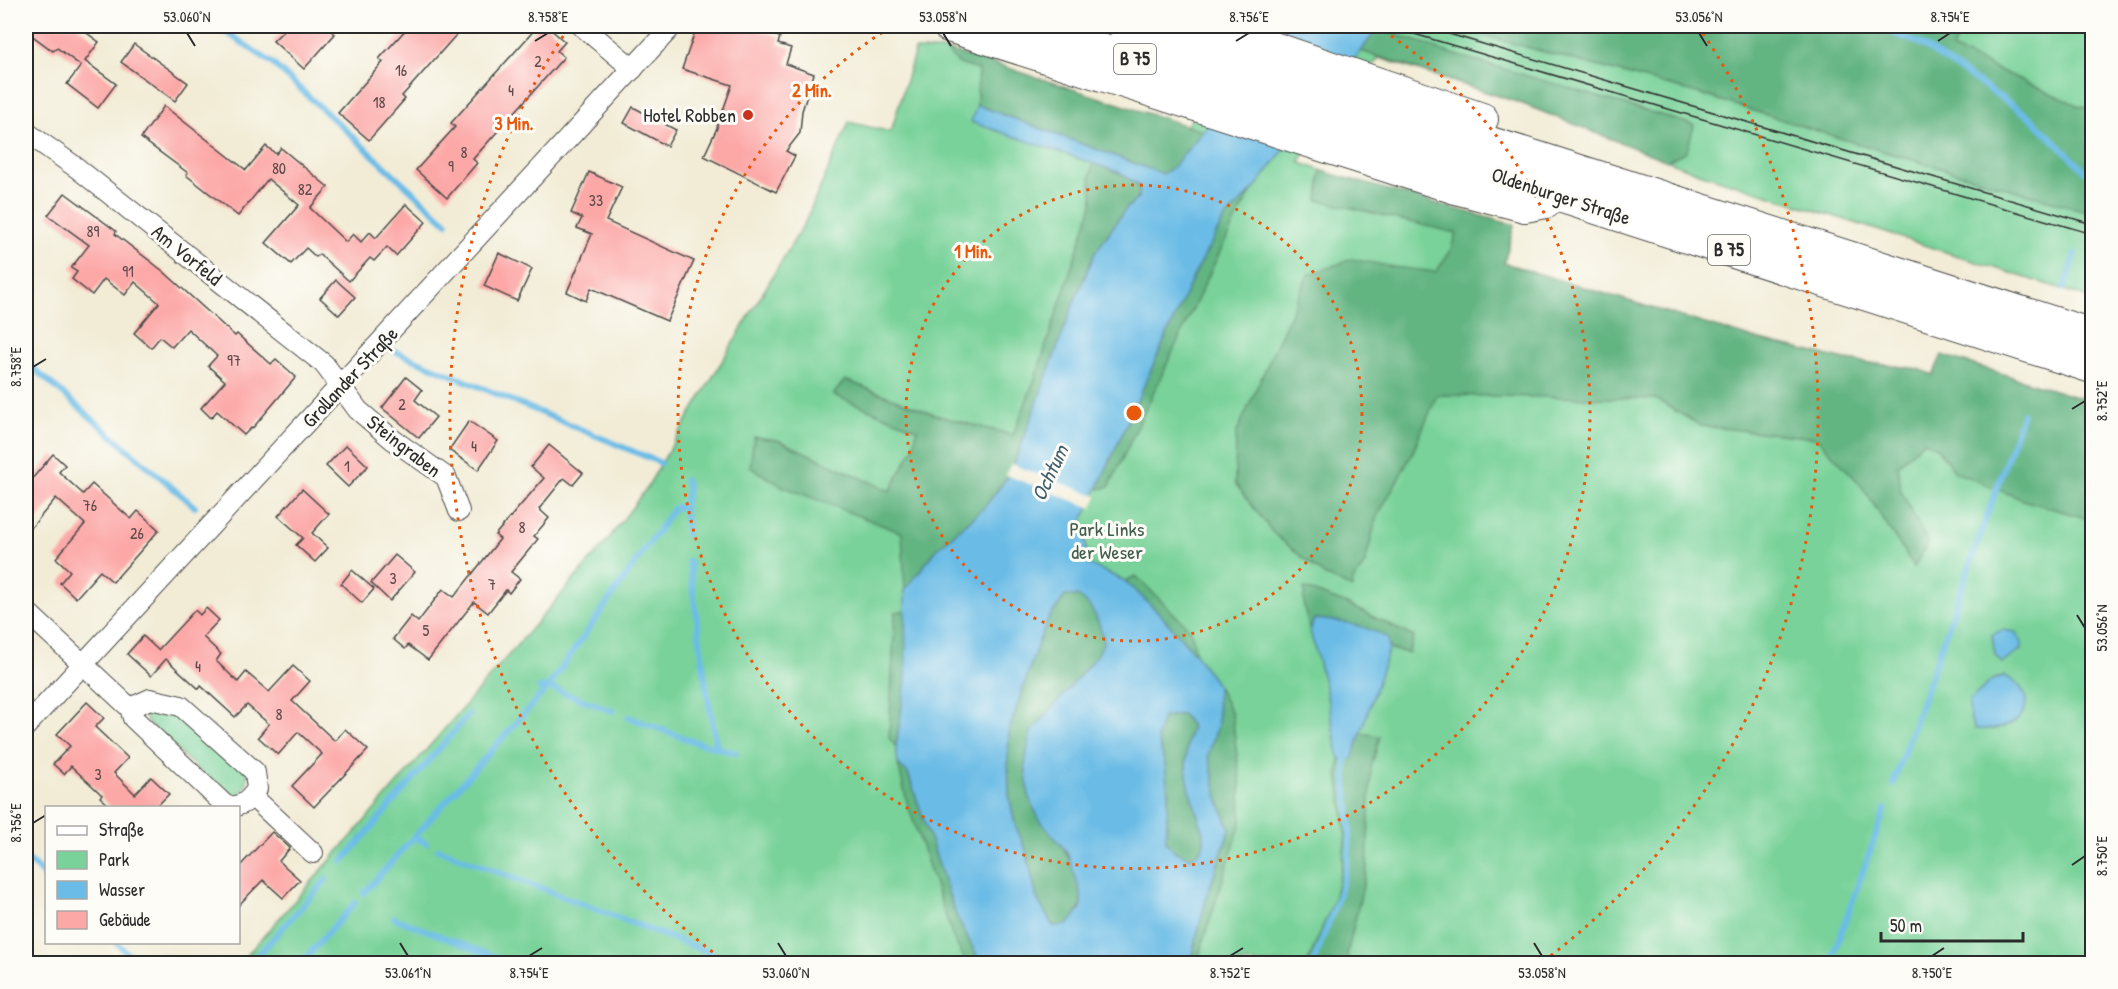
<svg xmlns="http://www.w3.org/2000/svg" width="2118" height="989" font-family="'Patrick Hand',sans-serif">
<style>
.green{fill:#78d299;stroke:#527e62;stroke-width:1.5}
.forest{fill:#62b481;stroke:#467056;stroke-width:1.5}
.water{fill:#6bbce6;stroke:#4b7488;stroke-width:1.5;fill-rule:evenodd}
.pier{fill:#f2ecd6}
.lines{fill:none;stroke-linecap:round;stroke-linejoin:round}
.stream{stroke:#6bbce6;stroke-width:6}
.building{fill:#fca8a7}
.minor-casing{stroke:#494845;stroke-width:22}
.trunk-casing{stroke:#494845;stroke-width:34}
.minor{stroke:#fff;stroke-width:20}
.trunk{stroke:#fff;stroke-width:32}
.tram{stroke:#2b2b2b;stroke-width:1.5}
.ticks{fill:none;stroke:#2b2b2b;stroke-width:2}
.ring{fill:none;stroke:#e8590c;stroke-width:3;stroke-dasharray:3 6}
.poi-dot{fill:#c8321e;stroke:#fdfcf7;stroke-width:2}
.labels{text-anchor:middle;stroke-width:6;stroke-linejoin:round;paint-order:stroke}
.number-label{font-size:16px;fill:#5f4a4a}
.shield{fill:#fdfcf7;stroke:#6a6a68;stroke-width:1.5}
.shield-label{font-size:18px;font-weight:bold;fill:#2b2b2b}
.poi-label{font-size:20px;fill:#2b2b2b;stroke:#fdfcf7;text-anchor:end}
.street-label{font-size:20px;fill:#2b2b2b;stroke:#fdfcf7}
.park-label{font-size:20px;fill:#425d4c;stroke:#fdfcf7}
.water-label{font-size:21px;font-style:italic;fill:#415e6c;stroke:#fdfcf7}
.centre{fill:#e8590c;stroke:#fdfcf7;stroke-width:3}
.ring-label{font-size:18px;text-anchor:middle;font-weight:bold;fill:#e8590c;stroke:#fdfcf7;stroke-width:6;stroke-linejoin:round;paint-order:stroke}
.neatline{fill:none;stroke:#2b2b2b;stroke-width:2}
.ticks-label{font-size:15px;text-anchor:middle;fill:#2b2b2b}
</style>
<rect width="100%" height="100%" fill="#fdfcf7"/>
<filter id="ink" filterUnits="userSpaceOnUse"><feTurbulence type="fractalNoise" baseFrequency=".0167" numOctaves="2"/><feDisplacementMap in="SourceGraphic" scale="12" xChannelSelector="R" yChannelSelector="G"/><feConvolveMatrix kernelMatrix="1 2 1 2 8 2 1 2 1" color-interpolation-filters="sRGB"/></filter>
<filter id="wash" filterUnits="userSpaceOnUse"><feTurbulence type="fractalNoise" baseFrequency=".008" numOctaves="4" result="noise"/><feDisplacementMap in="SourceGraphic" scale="24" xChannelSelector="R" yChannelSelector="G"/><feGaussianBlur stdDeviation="1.35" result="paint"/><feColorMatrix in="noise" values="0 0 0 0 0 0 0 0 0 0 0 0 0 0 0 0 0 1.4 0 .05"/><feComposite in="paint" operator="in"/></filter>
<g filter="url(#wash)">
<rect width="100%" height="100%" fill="#f2ecd6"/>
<g class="green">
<path d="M1265,26H2092V299L1699,173L1523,104L1379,58L1299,162C1368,190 1442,206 1514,225L1504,263L1751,338L1845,360L1919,369L1933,375L1942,355L2092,402V963L239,964L350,838L603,546L646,489L805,222L849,122L891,132L915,50H945L983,60L1186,126Z"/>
<path d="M152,705L187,719L247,771C249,786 243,796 227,797L147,722L145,713Z"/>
</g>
<g class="forest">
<polygon points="1448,26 1962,26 1952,49 2079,106 2092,109 2092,213 1852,142 1697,93"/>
<polygon points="1377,29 1426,44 1439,50 1694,125 1687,151 1667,161 1523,104 1361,51"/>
<polygon points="945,50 983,60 1203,131 1172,168 1163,174 977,105 978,70 959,64"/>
<path d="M1093,163C1109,169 1131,174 1140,190L1138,198L1124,211L1095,253L1076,297L1011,473L983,509L938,548L905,590L902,533L782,486L750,467L754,437L778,440L890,491L914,447L917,429L833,395L845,380L942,417L1013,435L1036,376L1093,202L1090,177Z"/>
<polygon points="1321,171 1514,225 1504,263 1751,338 1845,360 1919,369 1933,375 1942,355 2092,402 2092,520 2026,501 1955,472 1936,447 1924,441 1898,465 1901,491 1928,543 1914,567 1861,485 1817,438 1701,426 1656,399 1437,395 1412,454 1376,519 1365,564 1353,581 1352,588 1324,575 1273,533 1235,483 1236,434 1308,275 1352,259 1393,267 1436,272 1450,252 1456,233 1318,200"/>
<polygon points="1253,190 1240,211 1215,262 1109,487 1097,489 1193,277 1224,219"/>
<polygon points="1136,576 1191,630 1196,655 1159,613 1125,581"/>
<path d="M1304,588L1347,604L1414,637L1409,653L1389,649L1388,638C1364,625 1342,621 1314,619L1310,631L1304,607Z"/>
<path d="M1078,595C1096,609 1098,620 1104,641L1098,654L1055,836C1067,852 1085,885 1081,905C1079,912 1073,919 1068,925L1053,926L1037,899L1026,850L1015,825L1009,795L1008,762L1009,731L1037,646L1048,619L1065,596Z"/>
<polygon points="906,611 906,679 896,747 889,738 895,612"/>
<polygon points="1217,685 1232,714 1240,781 1241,823 1201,948 1198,963 1190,964 1207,895 1230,829 1219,802 1208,755 1218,725"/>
<path d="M1183,714L1192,727C1182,753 1186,784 1196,810C1199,820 1205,830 1204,841C1204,850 1197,854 1190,858L1174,851L1166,842L1168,793L1165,764L1157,737L1163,717Z"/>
<polygon points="1360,733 1380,736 1371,767 1367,869 1347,955 1350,963 1307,964 1334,900 1343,860 1346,834 1338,773 1340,759 1352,758"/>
<polygon points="898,764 908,773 956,915 981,963 967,963 953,938 907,802"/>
</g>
<g class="water">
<path d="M1281,26H1380L1253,190L1224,219L1193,277L1083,520L1088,564L1125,581L1159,613L1196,655L1217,685L1218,725L1208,755L1219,802L1230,829L1207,895L1190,963H981L956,915L908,773L898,764L896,747L906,679L905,590L938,548L983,509L1011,473L1076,297L1095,253L1124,211L1138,198L1140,190L1137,184L1118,172L971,122L977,105L1163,174L1172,168L1203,131ZM1065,596H1078C1096,609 1098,620 1104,641L1098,654L1030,734L1025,765L1029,798L1039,819L1067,852L1081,894V908L1068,925L1053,926L1037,899L1026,850L1015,825L1009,795L1008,762L1009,731L1037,646L1048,619ZM1182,714L1192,727C1182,753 1186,784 1196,810C1199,820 1205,830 1204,841C1204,850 1197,854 1190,858L1174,851L1166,842L1168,793L1165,764L1157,737L1163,717Z"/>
<path d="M1314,619C1342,621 1364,625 1388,638L1389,649L1352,759H1340L1337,749L1325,686L1310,631Z"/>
<polygon points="2002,630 2015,632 2022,643 2020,651 2002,663 1995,655 1992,635"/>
<path d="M2004,676C2035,689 2033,720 1999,728C1992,730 1983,729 1975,729L1970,718L1969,701L1992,680Z"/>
</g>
<polygon class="pier" points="1011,464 1097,496 1092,508 1006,475"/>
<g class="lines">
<g class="stream">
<polyline points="217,26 272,63 447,223"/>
<polyline points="1873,26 1919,43 2030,117 2092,178"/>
<polyline points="2064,288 2075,254"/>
<polyline points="389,349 661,463"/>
<polyline points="26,362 195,507"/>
<polyline points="685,480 688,487 684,506 687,534"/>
<polyline points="689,561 707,693 717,748"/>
<polyline points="539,688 548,687 613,711"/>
<polyline points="628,717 692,741 736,753"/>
<polyline points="1893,784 2023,413"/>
<polyline points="415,837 426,843"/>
<polyline points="438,849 740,964"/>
<polyline points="26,858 46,877"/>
<polyline points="342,862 469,714"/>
<polyline points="364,893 548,687 674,508 684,506"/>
<polyline points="394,918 513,964"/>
<polyline points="116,942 132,958"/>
<polyline points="250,964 326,880"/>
<polyline points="300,964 355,903"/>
<path d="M1313,964C1328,921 1349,882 1350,836C1351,809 1343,784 1346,758"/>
<polyline points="1830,964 1885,809"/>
</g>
</g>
<g id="blocks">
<g class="building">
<polygon points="26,26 77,26 99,42 85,61 116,84 98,108 67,84 81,66 57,48 53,51 26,31"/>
<polygon points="288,26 325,26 335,34 304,69 273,41"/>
<polygon points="409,26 464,26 402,96 405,99 369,140 338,113 383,62 379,59"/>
<polygon points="538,26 547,26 565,42 557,51 564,57 473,159 477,163 447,198 416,170 455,127 451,123"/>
<polygon points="697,26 746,26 780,37 778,44 791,48 786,64 814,74 802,111 800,133 786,151 795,156 776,192 704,156 717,128 718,119 721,116 732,85 682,69"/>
<polygon points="134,44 188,83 175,101 121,62"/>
<polygon points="164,106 246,170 266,146 276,154 281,148 328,187 310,208 346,242 353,234 361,242 370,232 376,238 406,204 426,222 396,256 387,247 374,261 370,258 349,281 319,254 316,257 306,248 291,264 266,243 299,205 268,179 238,216 186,175 188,173 141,138"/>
<polygon points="633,107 676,130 667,146 624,123"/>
<polygon points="589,172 622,187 606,221 694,261 667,321 591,288 586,301 567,292 592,234 577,228 582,218 571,213"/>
<polygon points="65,193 116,231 115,234 163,271 235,336 237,334 271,364 276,359 296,377 252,429 251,428 244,435 217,411 211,418 201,408 225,381 208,366 217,356 188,329 172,347 160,337 151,348 134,333 159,303 135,282 125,295 104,279 92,295 72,279 77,272 71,268 89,245 48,215"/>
<polygon points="499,253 532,269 517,301 484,286"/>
<polygon points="336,280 355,297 339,315 320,298"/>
<polygon points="406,377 422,390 415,400 436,417 419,438 382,408"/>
<polygon points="469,421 498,441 478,470 449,450"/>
<polygon points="346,445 368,466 348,487 326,466"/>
<polygon points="549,445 583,473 573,485 564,478 539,509 549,518 534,536 538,539 511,572 520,579 509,593 506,590 488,613 474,602 428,660 408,645 405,649 393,639 411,616 418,622 443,589 454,597 500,539 495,535 544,478 531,467"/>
<polygon points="53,454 65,465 59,472 83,494 92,484 131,519 138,511 159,530 113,582 100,571 76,598 60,583 70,571 56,558 85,524 56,498 26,534 26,486"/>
<polygon points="302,489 329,514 312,533 328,548 315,562 296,545 303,538 278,516"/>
<polygon points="395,555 415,572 390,601 371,583"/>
<polygon points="352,570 374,589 362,603 341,584"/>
<polygon points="206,608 219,620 203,637 221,654 216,661 238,682 246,672 269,692 293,666 310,681 292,701 335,741 345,729 368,750 314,807 292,786 322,754 298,732 278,755 258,737 269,724 247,705 235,717 201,686 199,689 166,659 151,676 127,654 143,636 158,650 195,610 200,615"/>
<polygon points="87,702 104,718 95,727 128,758 114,773 135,794 151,777 169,794 156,807 111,807 100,797 102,795 71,766 64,774 53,764 70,746 57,734"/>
<polygon points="272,832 290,848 279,861 300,880 283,898 263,880 238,906 238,868"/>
</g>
</g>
</g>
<g filter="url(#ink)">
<use href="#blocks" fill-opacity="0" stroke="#494845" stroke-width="1.5"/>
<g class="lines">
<defs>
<g id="minor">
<polyline points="582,26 633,69"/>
<polyline points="26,132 77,168 324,364 358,410 392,439 446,477 459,511"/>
<path d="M26,611L130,708L133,718L227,807C243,806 248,802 257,789L255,772L181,706L150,699L130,708"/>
<polyline points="26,726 672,26"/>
<polyline points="252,796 313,853"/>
</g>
<g id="trunk">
<polyline points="949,26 1456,188 1525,206 1546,202"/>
<polyline points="1030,26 2092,367"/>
<polyline points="1124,26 1347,99 1539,158 2092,335"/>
<polyline points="1209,26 1482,119"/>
</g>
</defs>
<use href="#minor" class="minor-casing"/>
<use href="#trunk" class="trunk-casing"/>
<use href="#minor" class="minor"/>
<use href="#trunk" class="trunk"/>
<g class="tram">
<polyline points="1387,26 2092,234"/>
<polyline points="1422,26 2092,224"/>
</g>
</g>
</g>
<path class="ticks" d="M187,33L195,46M943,33L951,46M1699,33L1707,46M535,41L548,33M1236,41L1249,33M1938,41L1950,33M33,367L46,359M2072,409L2085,401M2077,615L2085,628M33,823L46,815M2072,865L2085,856M400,943L408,956M778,943L786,956M1534,943L1542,956M529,956L542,948M1230,956L1243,948M1932,956L1944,948"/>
<g class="ring">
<circle cx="1134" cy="413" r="228"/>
<path d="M1376 26A456 456 0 1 1 892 26"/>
<path d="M727 963A684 684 0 0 1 570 26M1698 26A684 684 0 0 1 1541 963"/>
</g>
<circle class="poi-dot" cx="748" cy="115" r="6"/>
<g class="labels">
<g class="number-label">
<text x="538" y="67">2</text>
<text x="401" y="76">16</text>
<text x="511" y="96">4</text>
<text x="379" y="108">18</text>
<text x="464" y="158">8</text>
<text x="451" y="172">9</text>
<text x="279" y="174">80</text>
<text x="305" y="195">82</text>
<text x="596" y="206">33</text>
<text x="93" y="237">89</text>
<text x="128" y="277">91</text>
<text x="234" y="366">97</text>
<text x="402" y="410">2</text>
<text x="474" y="452">4</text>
<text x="347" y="472">1</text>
<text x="90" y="511">76</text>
<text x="522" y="533">8</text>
<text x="137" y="539">26</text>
<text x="393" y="584">3</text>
<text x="492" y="590">7</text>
<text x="426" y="636">5</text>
<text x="198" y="672">4</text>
<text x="279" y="720">8</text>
<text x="98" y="780">3</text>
</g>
<g class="shield">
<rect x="1114" y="44" width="42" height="30" rx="4.5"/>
<rect x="1708" y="235" width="42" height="30" rx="4.5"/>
</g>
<g class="shield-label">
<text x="1135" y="65">B 75</text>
<text x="1729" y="256">B 75</text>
</g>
<g class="poi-label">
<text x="736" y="122">Hotel Robben</text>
</g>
<g class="street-label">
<text transform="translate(1561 196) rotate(18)" y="7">Oldenburger Straße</text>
<text transform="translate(187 255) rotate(39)" y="7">Am Vorfeld</text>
<text transform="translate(350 377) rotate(-47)" y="7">Grollander Straße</text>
<text transform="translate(404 446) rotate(38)" y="7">Steingraben</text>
</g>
<g class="park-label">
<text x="1107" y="536">Park Links<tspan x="1107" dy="23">der Weser</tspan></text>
</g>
<g class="water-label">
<text transform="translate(1050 473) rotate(-65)" y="7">Ochtum</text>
</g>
</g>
<circle cx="1134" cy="413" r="9" class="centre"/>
<g class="ring-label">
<text x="812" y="97">2 Min.</text>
<text x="514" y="130">3 Min.</text>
<text x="973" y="258">1 Min.</text>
</g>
<rect width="2118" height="989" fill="none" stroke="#fdfcf7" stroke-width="66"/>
<rect x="45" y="806" width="195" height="138" fill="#fdfcf7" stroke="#a9a8a5" stroke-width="1.5"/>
<rect x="57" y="826" width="30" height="9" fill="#ffffff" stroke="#a9a8a5" stroke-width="1.5"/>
<text x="99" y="836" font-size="18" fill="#2b2b2b">Straße</text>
<rect x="57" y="851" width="30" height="18" fill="#78d299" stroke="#a9a8a5" stroke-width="1.5"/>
<text x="99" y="866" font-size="18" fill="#2b2b2b">Park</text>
<rect x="57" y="881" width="30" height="18" fill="#6bbce6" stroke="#a9a8a5" stroke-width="1.5"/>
<text x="99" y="896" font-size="18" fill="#2b2b2b">Wasser</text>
<rect x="57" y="911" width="30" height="18" fill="#fca8a7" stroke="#a9a8a5" stroke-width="1.5"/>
<text x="99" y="926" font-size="18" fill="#2b2b2b">Gebäude</text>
<path d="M1881 932v9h142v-9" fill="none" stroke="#2b2b2b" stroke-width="3"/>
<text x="1890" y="932" font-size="18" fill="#2b2b2b" stroke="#fdfcf7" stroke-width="4.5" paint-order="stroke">50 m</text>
<rect x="33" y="33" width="2052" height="923" class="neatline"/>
<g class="ticks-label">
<text x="187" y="22">53.060°N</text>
<text x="548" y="22">8.758°E</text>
<text x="943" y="22">53.058°N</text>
<text x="1249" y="22">8.756°E</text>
<text x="1699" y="22">53.056°N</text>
<text x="1950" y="22">8.754°E</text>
<text transform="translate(16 367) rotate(-90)" y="5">8.758°E</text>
<text transform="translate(2102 401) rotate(-90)" y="5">8.752°E</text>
<text transform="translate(2102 628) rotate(-90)" y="5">53.056°N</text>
<text transform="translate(16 823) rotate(-90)" y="5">8.756°E</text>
<text transform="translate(2102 856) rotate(-90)" y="5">8.750°E</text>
<text x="408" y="978">53.061°N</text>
<text x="529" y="978">8.754°E</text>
<text x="786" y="978">53.060°N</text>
<text x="1230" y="978">8.752°E</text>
<text x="1542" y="978">53.058°N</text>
<text x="1932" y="978">8.750°E</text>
</g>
</svg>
